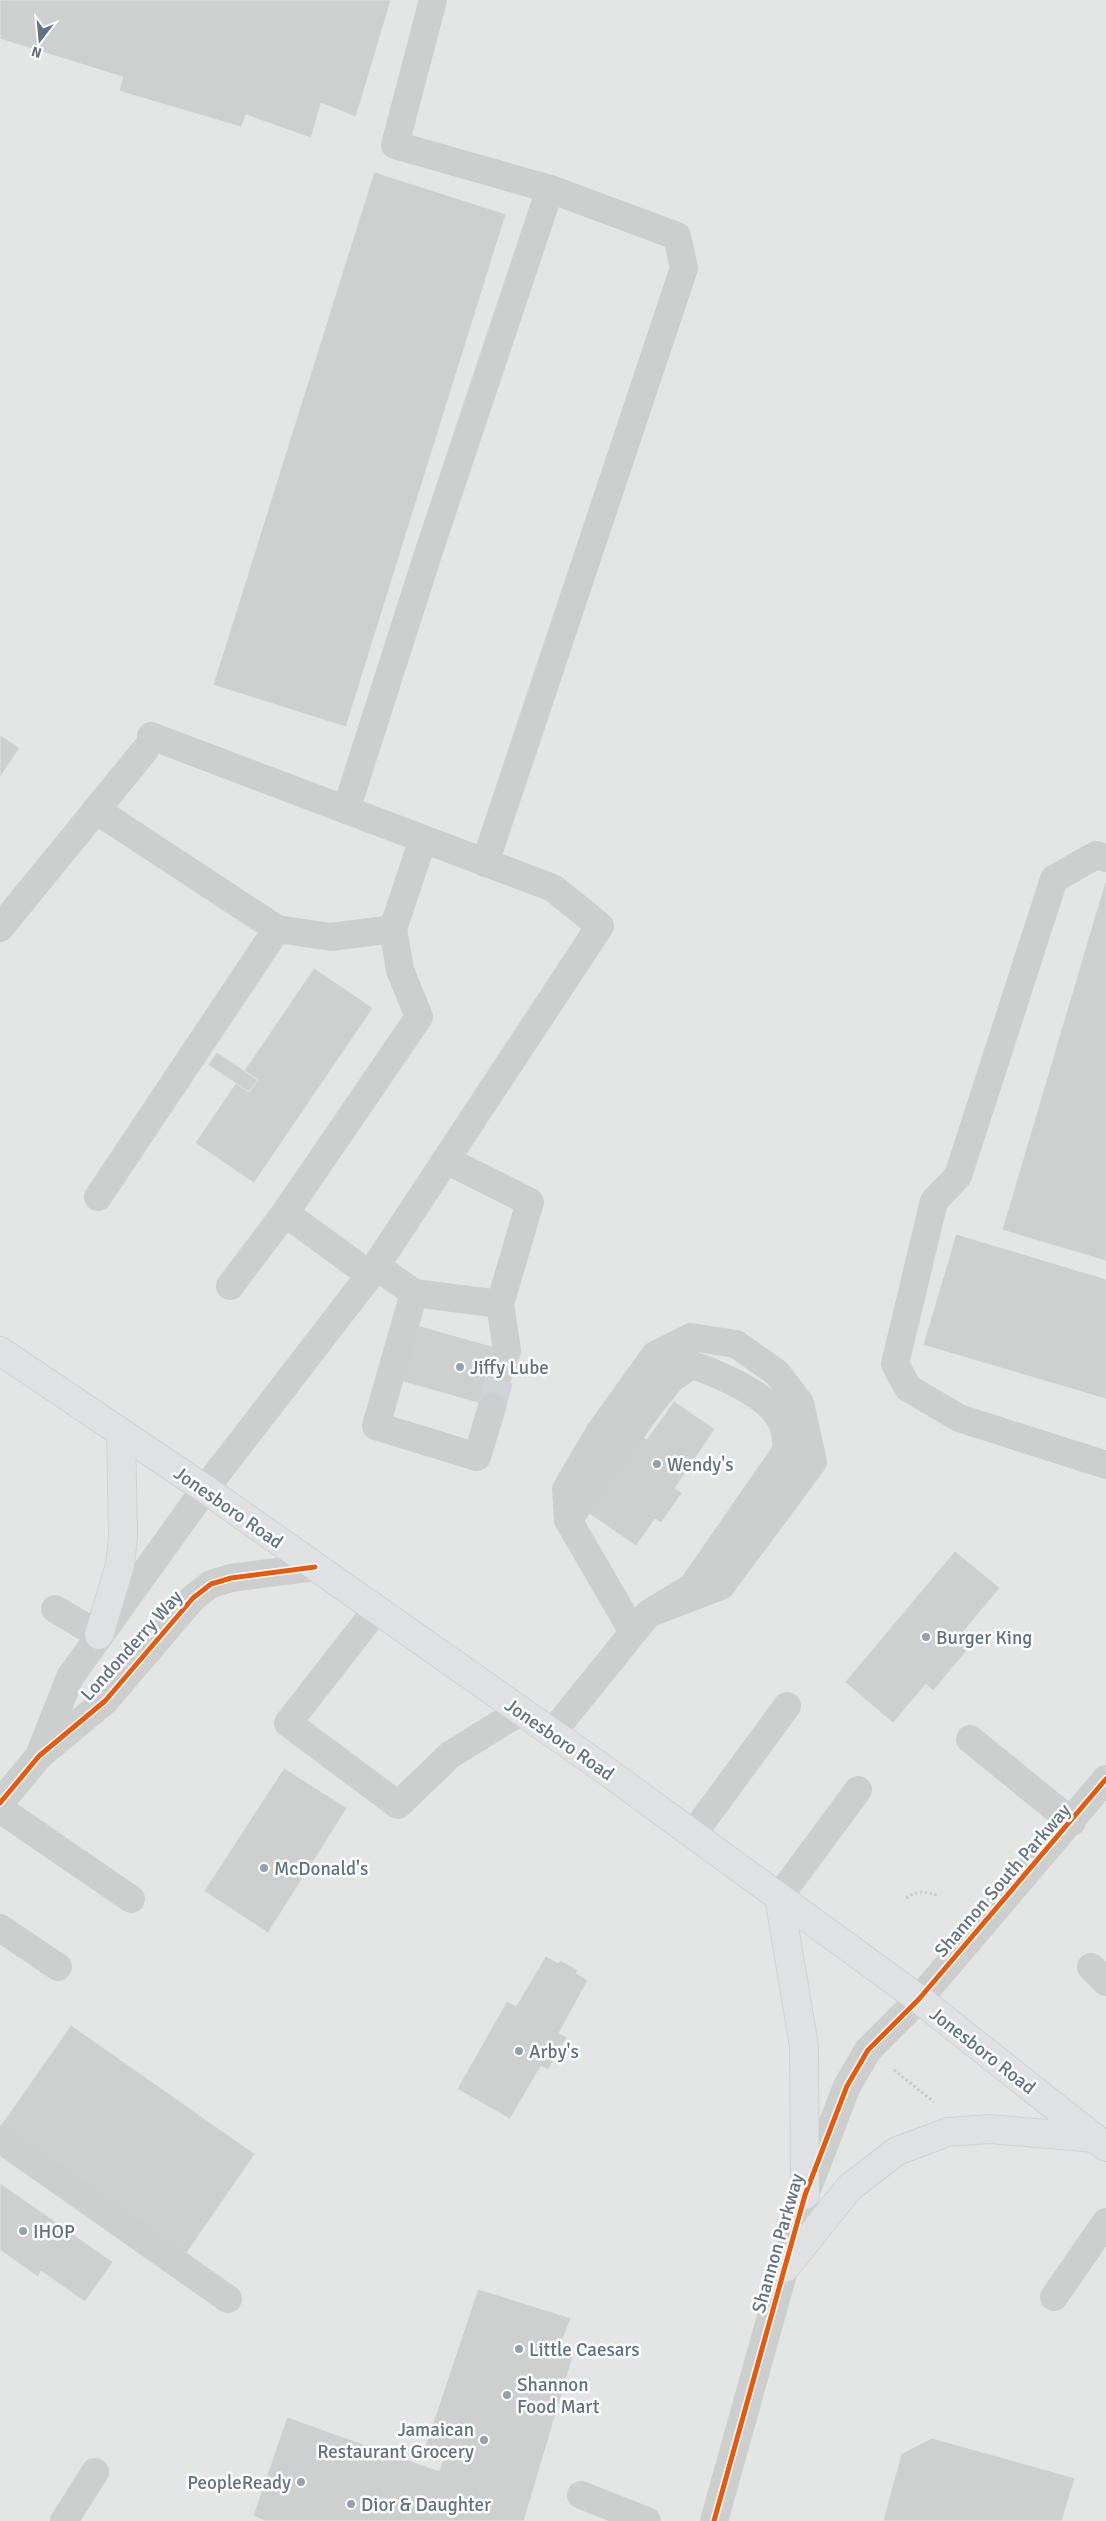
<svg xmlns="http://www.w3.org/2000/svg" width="1106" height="2521" font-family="Signika,sans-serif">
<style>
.built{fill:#e4e6e5}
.building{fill:#cecfcf;stroke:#e4e4e2}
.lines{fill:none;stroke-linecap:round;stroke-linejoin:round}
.minor-tunnel{stroke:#d0d4d6;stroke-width:28;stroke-dasharray:28 14;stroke-linecap:butt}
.major-casing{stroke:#d1d2d1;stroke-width:30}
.path{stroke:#cbcbcc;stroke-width:3;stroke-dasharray:2.5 2.5;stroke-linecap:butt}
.minor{stroke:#cdcfcf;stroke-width:28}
.major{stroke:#e0e1e2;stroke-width:28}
.cycleway-casing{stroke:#fff;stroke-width:8}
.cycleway{stroke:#e8590c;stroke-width:5}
.poi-dot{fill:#95a0aa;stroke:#fff;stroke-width:2}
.labels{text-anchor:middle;stroke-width:5;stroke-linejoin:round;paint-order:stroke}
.poi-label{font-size:19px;fill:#627284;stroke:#fff;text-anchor:start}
.street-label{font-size:19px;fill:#627284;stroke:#fff}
</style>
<rect width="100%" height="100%" fill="#f4f4f2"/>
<rect class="built" x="0" y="0" width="1106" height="2521"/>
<g class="building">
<polygon points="0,0 391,0 356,117 321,103 311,138 246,115 241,127 119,91 123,77 0,39"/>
<polygon points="374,172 506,214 346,727 213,685"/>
<polygon points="0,735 20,748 0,777"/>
<polygon points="1105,882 1106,882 1106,1261 1002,1230"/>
<polygon points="314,968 373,1008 254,1183 195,1143"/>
<polygon points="217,1052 258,1080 249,1092 208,1065"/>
<polygon points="956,1234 1106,1279 1106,1399 923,1345"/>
<polygon points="417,1325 519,1354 503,1410 401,1381"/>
<polygon points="674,1401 715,1429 675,1488 682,1493 661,1523 655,1519 636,1546 588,1513 641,1435 647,1439"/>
<polygon points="955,1551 1000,1588 963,1632 974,1642 933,1691 926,1684 893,1723 845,1682"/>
<polygon points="284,1768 347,1808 268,1933 204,1891"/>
<polygon points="546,1956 558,1963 560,1960 578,1970 576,1973 588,1980 559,2033 567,2037 548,2070 541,2066 510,2119 457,2089 507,2001 516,2006"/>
<polygon points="71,2025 255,2154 186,2254 1,2125"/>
<polygon points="0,2183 113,2262 85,2302 41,2271 38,2277 0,2250"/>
<polygon points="478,2289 571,2318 559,2348 574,2353 524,2521 265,2521 253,2516 287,2417 439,2471 443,2459 423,2453"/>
<polygon points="932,2438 1075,2478 1062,2521 883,2521 901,2454"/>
</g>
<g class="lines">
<polyline class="minor-tunnel" points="492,1407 507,1350"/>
<defs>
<g id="major">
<polyline points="0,1351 205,1489 598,1765 919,1999 1106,2147"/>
<polyline points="99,1635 120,1565 123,1537 121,1434"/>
<polyline points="779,1897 804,2046 805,2195"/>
<polyline points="785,2268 849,2188 897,2151 948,2132 989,2129 1095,2138"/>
</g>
</defs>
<use href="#major" class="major-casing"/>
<g class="path">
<path d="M906,1898C918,1890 925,1891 939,1896"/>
<polyline points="894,2070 934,2102"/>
</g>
<g class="minor">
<polyline points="96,810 277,929 98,1197"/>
<polyline points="346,810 429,551 550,189 395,145 433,0"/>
<polyline points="1106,858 1096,855 1054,879 958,1176 934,1201 895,1364 908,1388 959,1418 1106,1465"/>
<polyline points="485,863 684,268 677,236 550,189"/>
<polyline points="0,928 145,750"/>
<polyline points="277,929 331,937 393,929"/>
<polyline points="285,1213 370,1275"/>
<polyline points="376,1266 414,1293 376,1426 477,1457 492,1407"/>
<polyline points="230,1286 285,1213 419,1017 400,970 393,929 423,839"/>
<polyline points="414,1293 500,1304 530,1202 446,1160"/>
<polyline points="500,1304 507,1350"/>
<polyline points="55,1609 99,1635"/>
<polyline points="376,1610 288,1723 398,1805 450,1755 521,1711"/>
<polyline points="633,1632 568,1520 566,1489 599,1433 655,1355 691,1337 736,1344 777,1373 800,1403 813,1462 721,1586 648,1614"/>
<path d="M552,1733L648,1614L692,1587L787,1450C786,1442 786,1431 782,1423C770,1395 719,1374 692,1365L672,1378L650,1405L568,1520"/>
<polyline points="970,1739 1072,1822"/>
<polyline points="39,1756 70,1677 205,1489 370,1275 600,926 553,888 151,736"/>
<polyline points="0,1803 39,1756 105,1701 193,1598 211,1584 231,1578 315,1567"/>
<polyline points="0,1809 131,1899"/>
<polyline points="693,1834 787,1706"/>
<polyline points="779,1897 858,1790"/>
<polyline points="0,1928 58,1967"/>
<polyline points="1091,1967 1106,1982"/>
<polyline points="0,2139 228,2299"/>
<polyline points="1054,2297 1106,2222"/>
<polyline points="581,2495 647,2521"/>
<polyline points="64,2521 95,2472"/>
<polyline points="714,2521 805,2195 847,2086 868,2050 919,1999 1106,1779"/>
</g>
<use href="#major" class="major"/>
<defs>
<g id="cycleway">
<polyline points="0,1803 39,1756 105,1701 193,1598 211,1584 231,1578 315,1567"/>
<polyline points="714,2521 805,2195 847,2086 868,2050 919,1999 1106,1779"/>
</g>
</defs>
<use href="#cycleway" class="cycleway-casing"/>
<use href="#cycleway" class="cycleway"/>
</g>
<g class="poi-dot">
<circle cx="460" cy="1367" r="5"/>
<circle cx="657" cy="1464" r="5"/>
<circle cx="926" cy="1637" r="5"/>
<circle cx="264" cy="1868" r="5"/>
<circle cx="519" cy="2051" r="5"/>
<circle cx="23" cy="2231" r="5"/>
<circle cx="519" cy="2349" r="5"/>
<circle cx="507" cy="2395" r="5"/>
<circle cx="484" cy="2440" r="5"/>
<circle cx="301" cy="2482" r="5"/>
<circle cx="351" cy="2504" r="5"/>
</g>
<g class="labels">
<g class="poi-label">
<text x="470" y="1374">Jiffy Lube</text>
<text x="667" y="1471">Wendy's</text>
<text x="936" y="1644">Burger King</text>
<text x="274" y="1875">McDonald's</text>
<text x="529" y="2058">Arby's</text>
<text x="33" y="2238">IHOP</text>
<text x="529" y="2356">Little Caesars</text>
<text x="517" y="2391">Shannon<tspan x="517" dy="22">Food Mart</tspan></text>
<text x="474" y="2436" text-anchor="end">Jamaican<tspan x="474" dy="22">Restaurant Grocery</tspan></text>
<text x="291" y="2489" text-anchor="end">PeopleReady</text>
<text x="361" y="2511">Dior &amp; Daughter</text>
</g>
<g class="street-label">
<text transform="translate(229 1507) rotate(35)" y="7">Jonesboro Road</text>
<text transform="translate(131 1645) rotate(-48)" y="7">Londonderry Way</text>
<text transform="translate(560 1739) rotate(35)" y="7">Jonesboro Road</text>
<text transform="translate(1002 1880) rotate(-49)" y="7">Shannon South Parkway</text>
<text transform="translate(983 2050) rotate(38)" y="7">Jonesboro Road</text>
<text transform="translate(777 2243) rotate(-74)" y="7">Shannon Parkway</text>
</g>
</g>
<g transform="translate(40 40) rotate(196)" stroke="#ffffff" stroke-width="4" paint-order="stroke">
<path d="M0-4L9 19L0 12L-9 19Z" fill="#627284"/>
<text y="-8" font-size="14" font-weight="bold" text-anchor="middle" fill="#627284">N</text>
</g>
</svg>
